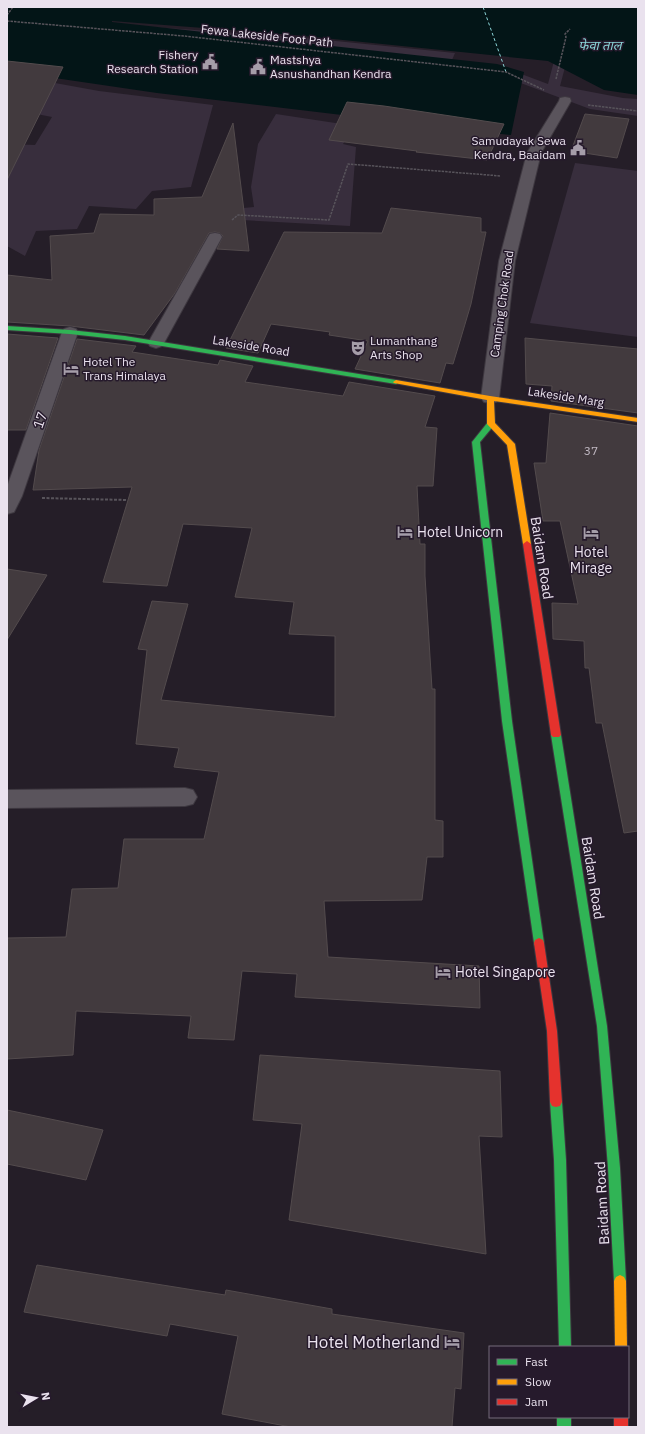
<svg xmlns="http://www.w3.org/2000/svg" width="645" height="1434" font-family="'IBM Plex Sans','Noto Sans Devanagari',sans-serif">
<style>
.green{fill:#382e3d}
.water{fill:#031517}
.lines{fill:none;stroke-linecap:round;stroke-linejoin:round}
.ferry{stroke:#8bd5d8;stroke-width:1;stroke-dasharray:3 2.5;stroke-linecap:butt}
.building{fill:#423a3e;stroke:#534b4d}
.street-casing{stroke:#3e3840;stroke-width:2}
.fast-casing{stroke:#3e3840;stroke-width:2}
.slow-casing{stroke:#3e3840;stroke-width:2}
.jam-casing{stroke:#3e3840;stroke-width:2}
.path-far1{stroke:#58545b;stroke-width:1.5;stroke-dasharray:2.5 1;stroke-linecap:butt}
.path{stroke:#58545b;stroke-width:2;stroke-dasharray:3 1.5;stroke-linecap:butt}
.street{fill:#5a545c;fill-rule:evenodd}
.fast{fill:#30b455;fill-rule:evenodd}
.slow{fill:#ff9f0a;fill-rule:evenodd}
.jam{fill:#e5322d;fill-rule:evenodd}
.labels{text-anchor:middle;stroke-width:3;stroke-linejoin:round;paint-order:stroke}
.far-street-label{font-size:12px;fill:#eae2ee;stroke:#261a2c}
.far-poi-label{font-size:12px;fill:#eae2ee;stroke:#261a2c;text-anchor:start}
.number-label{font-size:12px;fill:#c0b8c2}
.far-water-label{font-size:13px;font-style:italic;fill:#8bd5d8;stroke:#261a2c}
.street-label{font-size:14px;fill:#eae2ee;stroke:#261a2c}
.poi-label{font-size:14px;fill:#eae2ee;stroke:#261a2c;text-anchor:start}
.near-poi-label{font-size:17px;fill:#eae2ee;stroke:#261a2c;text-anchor:end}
</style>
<rect width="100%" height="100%" fill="#251e28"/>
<g class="green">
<polygon points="7,17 296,37 455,53 452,60 508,69 548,84 561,34 572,41 560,86 623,98 638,99 638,116 590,109 507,78"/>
<polygon points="33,79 99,91 213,105 191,187 152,191 136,209 89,206 77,229 36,231 25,256 7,246 7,144 35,145 52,117 16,110"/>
<polygon points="276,114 355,126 343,144 356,147 350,226 222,219 222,210 254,207 251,187 258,144"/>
<polygon points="575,163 638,171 638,337 530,323"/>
</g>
<polygon class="water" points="7,7 638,7 638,95 604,90 548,61 294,35 112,21 112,22 497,64 524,72 511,135 157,93 7,71"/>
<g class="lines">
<polyline class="ferry" points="483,7 506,72"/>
</g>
<g class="building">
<polygon points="7,61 63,67 7,180"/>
<polygon points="347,102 384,106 504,124 487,160 416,152 417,151 329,140"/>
<polygon points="585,114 629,119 617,158 571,151"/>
<polygon points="233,123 249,251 217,249 223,236 220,233 215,232 209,233 175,293 144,335 70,326 7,322 7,275 52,280 50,236 94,233 100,214 154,215 154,199 202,197"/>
<polygon points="391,208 481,218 481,232 486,232 471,304 460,341 453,364 446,363 440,383 355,369 368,341 329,335 330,332 271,324 258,353 226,348 284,232 382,233"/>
<polygon points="7,334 58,338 26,430 7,430"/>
<polygon points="525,338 638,349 638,413 551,401 552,386 526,384"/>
<polygon points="77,339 136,346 132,352 218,365 220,360 253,366 245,382 343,396 349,382 435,396 425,427 437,428 433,486 417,486 420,544 425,544 425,576 432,689 435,689 435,820 443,821 443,857 427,857 422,900 324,901 328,957 479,966 480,1008 295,997 297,974 242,971 234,1040 188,1038 191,1016 76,1011 73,1055 7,1059 7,938 66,937 72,889 118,888 124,839 204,839 219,772 174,767 179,748 136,744 147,650 138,649 152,601 188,604 161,700 335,717 335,636 289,634 294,602 235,597 252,528 183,524 167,586 103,582 132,487 33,490 39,450"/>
<polygon points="550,413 638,426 638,831 624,833 602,723 596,723 589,668 585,668 584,641 553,639 552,603 578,604 560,521 543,521 534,463 546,463"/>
<polygon points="7,569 47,575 7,640"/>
<polygon points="260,1055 500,1071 502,1137 479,1136 486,1254 289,1220 302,1124 253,1120"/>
<polygon points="7,1110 103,1130 86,1180 7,1164"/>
<polygon points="37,1265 225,1295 226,1290 332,1309 332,1314 464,1333 461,1389 455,1388 452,1427 291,1427 222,1414 238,1336 170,1324 167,1336 24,1312"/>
</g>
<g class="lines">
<defs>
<g id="street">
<polygon points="565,97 570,98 571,101 541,153 515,261 499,398 496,402 490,403 484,402 481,398 499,261 527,153 559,101 560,98"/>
<polygon points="215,233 220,234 222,237 164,343 162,346 156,348 150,346 148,343 208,237 210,234"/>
<polygon points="70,327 76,329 78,332 22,496 14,512 7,514 7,487 62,332 64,329"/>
<polygon points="185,788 193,790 197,797 193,804 185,806 7,808 7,790"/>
</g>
<g id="fast">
<polygon points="7,326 70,330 125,336 396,380 399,382 396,384 125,340 70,334 7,330"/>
<polygon points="488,422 494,422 495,424 480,442 512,721 544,943 543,946 539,948 535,946 534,943 502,721 472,442"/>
<polygon points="556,732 559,733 561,735 607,1026 620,1168 626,1281 624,1285 620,1287 616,1285 614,1281 608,1168 597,1026 551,735 553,733"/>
<polygon points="556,1097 560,1098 562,1102 566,1160 571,1347 559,1347 554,1160 550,1102 552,1098"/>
<rect x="557" y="1417" width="14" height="10"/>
</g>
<g id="slow">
<polygon points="396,380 490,396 638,418 638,422 494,401 495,423 515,444 531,544 527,547 523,544 507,445 487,424 487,400 394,383 393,382"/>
<polygon points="620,1275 624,1277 626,1281 627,1347 615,1347 614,1281 616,1277"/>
</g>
<g id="jam">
<polygon points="527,541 531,544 561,735 559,737 553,737 551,735 523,544"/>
<polygon points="539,938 543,940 544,943 557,1031 562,1102 560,1106 556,1107 552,1106 550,1102 547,1031 534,943 535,940"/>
<rect x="614" y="1417" width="14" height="10"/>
</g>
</defs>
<use href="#street" class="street-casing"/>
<use href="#fast" class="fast-casing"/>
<use href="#slow" class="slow-casing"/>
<use href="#jam" class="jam-casing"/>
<g class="path-far1">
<polyline points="7,15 13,7"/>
<polyline points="7,21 184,36 506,72 544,90"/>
<polyline points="556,79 566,37 565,34 570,29"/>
<polyline points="588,105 638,111"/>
<polyline points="232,220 238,215 329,220 348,164 501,176"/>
</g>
<polyline class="path" points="42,498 127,500"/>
<use href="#street" class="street"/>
<use href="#fast" class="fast"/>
<use href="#slow" class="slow"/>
<use href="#jam" class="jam"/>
</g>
<defs>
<symbol id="civic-bare" viewBox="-9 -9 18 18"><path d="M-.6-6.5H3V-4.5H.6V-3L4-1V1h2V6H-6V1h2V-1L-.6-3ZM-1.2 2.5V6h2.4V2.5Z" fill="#a59da9" stroke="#261a2c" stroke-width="2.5" paint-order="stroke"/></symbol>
<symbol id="theatre-bare" viewBox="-9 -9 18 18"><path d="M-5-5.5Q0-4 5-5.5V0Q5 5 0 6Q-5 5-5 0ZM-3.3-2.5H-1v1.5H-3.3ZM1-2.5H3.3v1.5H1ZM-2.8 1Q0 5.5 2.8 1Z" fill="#a59da9" stroke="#261a2c" stroke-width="2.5" paint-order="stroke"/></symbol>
<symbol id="hotel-bare" viewBox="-9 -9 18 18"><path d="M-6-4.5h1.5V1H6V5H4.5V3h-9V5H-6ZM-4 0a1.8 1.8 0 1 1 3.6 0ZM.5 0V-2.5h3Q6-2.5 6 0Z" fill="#a59da9" stroke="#261a2c" stroke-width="2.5" paint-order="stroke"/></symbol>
</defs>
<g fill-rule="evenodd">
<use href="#civic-bare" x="199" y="51" width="22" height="22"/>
<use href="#civic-bare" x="247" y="56" width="22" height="22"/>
<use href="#civic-bare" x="567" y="137" width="22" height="22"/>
<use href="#theatre-bare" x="347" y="337" width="22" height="22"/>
<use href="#hotel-bare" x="60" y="358" width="22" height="22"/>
<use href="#hotel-bare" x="394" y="521" width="22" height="22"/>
<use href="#hotel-bare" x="580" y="522" width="22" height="22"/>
<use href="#hotel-bare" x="432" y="961" width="22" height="22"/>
<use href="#hotel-bare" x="441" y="1331" width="22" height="22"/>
</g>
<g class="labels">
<g class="far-street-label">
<text transform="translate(267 36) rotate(6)" y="4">Fewa Lakeside Foot Path</text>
<text transform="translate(502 304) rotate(-82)" y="4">Camping Chok Road</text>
<text transform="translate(251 346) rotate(9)" y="4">Lakeside Road</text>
<text transform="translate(566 397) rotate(9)" y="4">Lakeside Marg</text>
</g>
<g class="far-poi-label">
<text x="198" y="59" text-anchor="end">Fishery<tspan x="198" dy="14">Research Station</tspan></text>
<text x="270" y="64">Mastshya<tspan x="270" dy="14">Asnushandhan Kendra</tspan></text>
<text x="566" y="145" text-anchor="end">Samudayak Sewa<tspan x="566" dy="14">Kendra, Baaidam</tspan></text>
<text x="370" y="345">Lumanthang<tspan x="370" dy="14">Arts Shop</tspan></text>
<text x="83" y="366">Hotel The<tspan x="83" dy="14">Trans Himalaya</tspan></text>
</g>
<g class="number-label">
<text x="591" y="455">37</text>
</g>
<g class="far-water-label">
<text x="600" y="50">फेवा ताल</text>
</g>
<g class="street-label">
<text transform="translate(40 420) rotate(-71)" y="5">17</text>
<text transform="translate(542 558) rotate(81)" y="5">Baidam Road</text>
<text transform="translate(593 878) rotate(81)" y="5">Baidam Road</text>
<text transform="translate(602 1203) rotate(-93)" y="5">Baidam Road</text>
</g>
<g class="poi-label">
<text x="417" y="537">Hotel Unicorn</text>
<text x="591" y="557" text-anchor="middle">Hotel<tspan x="591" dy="16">Mirage</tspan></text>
<text x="455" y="977">Hotel Singapore</text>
</g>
<g class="near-poi-label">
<text x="440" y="1348">Hotel Motherland</text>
</g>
</g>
<rect width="645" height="1434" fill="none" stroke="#eae2ee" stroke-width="16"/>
<rect x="489" y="1346" width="140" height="72" fill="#261a2c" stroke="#746a7a"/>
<rect x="497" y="1359" width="20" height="6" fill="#30b455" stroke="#746a7a"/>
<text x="525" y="1366" font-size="12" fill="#eae2ee">Fast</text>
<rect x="497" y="1379" width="20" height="6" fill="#ff9f0a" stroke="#746a7a"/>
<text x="525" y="1386" font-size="12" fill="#eae2ee">Slow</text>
<rect x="497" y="1399" width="20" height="6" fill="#e5322d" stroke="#746a7a"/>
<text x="525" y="1406" font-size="12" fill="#eae2ee">Jam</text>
<g transform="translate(36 1398) rotate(80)" stroke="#261a2c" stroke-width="3" paint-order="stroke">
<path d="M0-3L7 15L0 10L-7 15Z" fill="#eae2ee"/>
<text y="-6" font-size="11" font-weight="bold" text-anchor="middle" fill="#eae2ee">N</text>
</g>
</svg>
